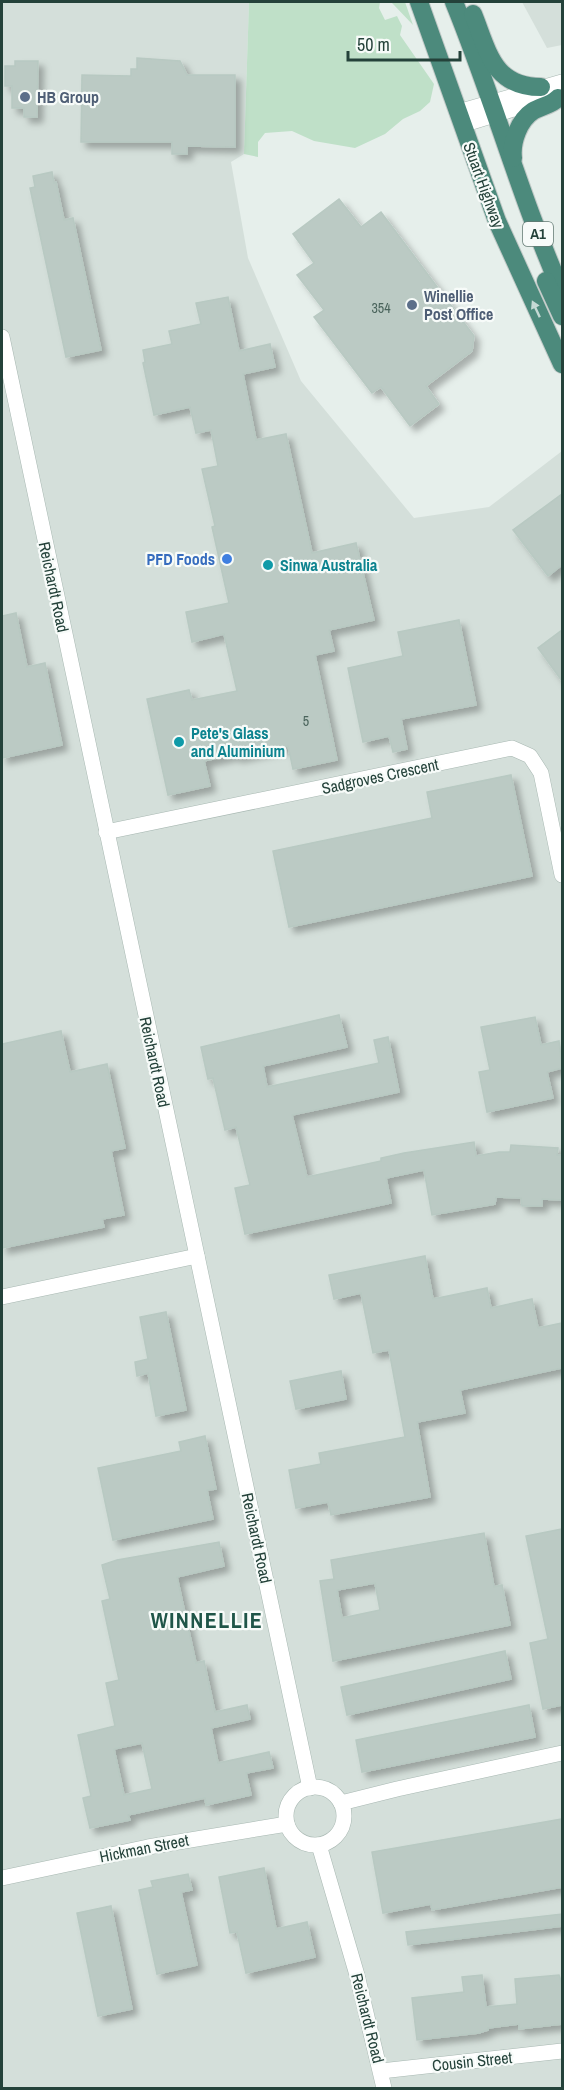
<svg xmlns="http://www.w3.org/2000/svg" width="564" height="2090" font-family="'Archivo Narrow',sans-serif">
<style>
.built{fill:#d4dfda}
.green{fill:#bfe0c8}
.building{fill:#bbcac4;stroke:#b8c9c2;stroke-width:1.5;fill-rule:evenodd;filter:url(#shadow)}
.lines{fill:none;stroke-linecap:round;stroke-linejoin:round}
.minor-casing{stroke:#a8b8b2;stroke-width:16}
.trunk-casing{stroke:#c2cac8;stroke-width:20}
.minor{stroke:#fff;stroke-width:15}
.trunk{stroke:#4c8a7c;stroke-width:18}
.oneway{fill:#c4d9d4}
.service-dot{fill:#5c6f8a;stroke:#f7fbf9;stroke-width:2}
.shop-dot{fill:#3f7fe0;stroke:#f7fbf9;stroke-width:2}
.culture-dot{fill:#0f9aa8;stroke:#f7fbf9;stroke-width:2}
.labels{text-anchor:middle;stroke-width:4.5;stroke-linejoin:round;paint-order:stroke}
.number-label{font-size:14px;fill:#4a645c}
.shield{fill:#f7fbf9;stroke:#637a73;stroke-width:1.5}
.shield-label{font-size:15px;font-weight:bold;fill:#24423a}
.service-label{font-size:16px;font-weight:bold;fill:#4e5e75;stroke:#f7fbf9;text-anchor:start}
.street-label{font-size:16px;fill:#24423a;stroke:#f7fbf9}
.shop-label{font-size:16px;font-weight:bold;fill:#366cbe;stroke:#f7fbf9;text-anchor:end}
.culture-label{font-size:16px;font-weight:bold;fill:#0d838f;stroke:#f7fbf9;text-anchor:start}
.district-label{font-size:22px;font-weight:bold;letter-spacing:1.5px;fill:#1f5548;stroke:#f7fbf9}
</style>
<defs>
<filter id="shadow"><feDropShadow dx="5.5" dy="5.5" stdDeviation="3" flood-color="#0004"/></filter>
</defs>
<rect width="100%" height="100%" fill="#e6efeb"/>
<g class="built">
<polygon points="2,2 249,2 244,154 231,162 248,258 301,381 414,518 489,507 562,451 562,2088 2,2088"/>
<polygon points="522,2 562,2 562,45 547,48"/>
</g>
<g class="green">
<polygon points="249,2 380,2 379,8 385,20 397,16 402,26 400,35 434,84 430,102 420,111 403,119 385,134 355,148 314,141 292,131 265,133 258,142 258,157 244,154"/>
<polygon points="391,2 405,2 413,25 394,5"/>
</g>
<g class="building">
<polygon points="137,58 180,61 187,75 235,75 235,147 187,146 187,154 172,154 172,142 81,142 82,75 131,76 131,69 137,69"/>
<polygon points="15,61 38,61 37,117 24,117 24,108 12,108 12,86 5,86 5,66 15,66"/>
<polygon points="52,172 54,183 56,182 64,220 73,218 101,350 66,357 30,188 35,187 33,176"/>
<polygon points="339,199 361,227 381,212 474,336 472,351 426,386 439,404 410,426 381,387 372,393 314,317 324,310 297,275 314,263 293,234"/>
<polygon points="228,297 239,351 270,344 275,367 243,374 256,440 286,434 312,553 356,543 374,620 329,630 334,651 315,655 337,760 293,769 288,746 236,757 235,754 204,761 210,786 168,795 147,699 189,690 192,700 237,691 224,634 192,642 186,612 229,603 212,527 215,526 202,469 218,466 211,430 196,433 190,407 154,415 143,363 145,362 143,350 172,344 169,331 201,324 196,303"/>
<polygon points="562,494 562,565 548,576 513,530"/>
<polygon points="16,613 27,667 45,663 62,745 2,758 2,616"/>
<polygon points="459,620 476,705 401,719 407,749 393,752 389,736 363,742 348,668 403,656 398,632"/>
<polygon points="562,630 562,681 538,648"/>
<polygon points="511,775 532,876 289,927 273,851 432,818 427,792"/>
<polygon points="339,1015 347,1047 263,1066 267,1087 379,1063 374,1040 388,1037 399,1092 292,1115 307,1177 381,1161 381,1158 404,1153 474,1142 476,1156 499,1152 510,1152 511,1145 558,1148 557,1155 562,1155 562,1200 542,1199 542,1206 522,1206 521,1198 496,1197 495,1204 432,1215 424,1170 386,1178 391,1203 245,1234 235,1188 250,1185 236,1127 225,1130 213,1078 208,1079 201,1047"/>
<polygon points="535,1017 541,1045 559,1041 562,1068 547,1072 553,1098 487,1112 479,1072 490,1070 481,1027"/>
<polygon points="61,1031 70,1072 107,1064 125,1148 111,1151 124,1215 102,1219 104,1227 2,1248 2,1044"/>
<polygon points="425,1256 433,1299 487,1288 491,1308 532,1299 538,1328 562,1323 562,1368 460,1390 465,1413 417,1422 430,1497 331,1515 328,1502 296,1508 289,1470 321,1464 319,1453 405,1437 389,1350 373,1353 361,1293 334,1299 329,1275"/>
<polygon points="166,1312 186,1410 156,1416 148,1373 137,1376 135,1362 148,1359 140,1317"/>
<polygon points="341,1371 346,1399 296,1409 290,1381"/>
<polygon points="205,1436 216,1489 207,1490 213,1519 113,1540 98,1468 181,1451 179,1442"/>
<polygon points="562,1529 562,1705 543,1709 530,1643 548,1639 526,1536"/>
<path d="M484,1533L494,1587L502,1585L510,1625L333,1661L320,1581L334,1579L331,1560ZM375,1583L380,1610L342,1618L337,1590Z"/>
<path d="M219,1542L224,1566L177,1577L196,1663L204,1661L215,1712L247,1705L250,1719L211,1728L218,1763L269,1752L273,1768L246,1773L251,1795L206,1805L205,1798L128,1815L130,1820L90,1828L83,1798L91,1796L78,1735L115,1726L106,1683L119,1680L102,1601L110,1599L102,1565L117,1560ZM142,1743L152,1789L124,1795L114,1749Z"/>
<polygon points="505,1651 511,1679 347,1715 341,1687"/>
<polygon points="529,1705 535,1737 362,1772 356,1740"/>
<polygon points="562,1819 562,1887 432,1910 431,1904 383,1913 372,1852"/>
<polygon points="264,1868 276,1929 307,1922 315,1957 246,1973 237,1932 230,1933 219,1877"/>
<polygon points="188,1874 192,1890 181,1892 197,1965 157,1974 139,1890 153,1887 151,1881"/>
<polygon points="111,1906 132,2009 98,2016 77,1913"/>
<polygon points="562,1914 562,1926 408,1945 406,1932"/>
<polygon points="482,1975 486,2007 517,2004 515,1979 559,1975 562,1984 562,2024 519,2029 519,2024 488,2028 488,2030 479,2033 417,2040 412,1998 464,1992 462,1977"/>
</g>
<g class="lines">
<defs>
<g id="minor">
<polyline points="458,112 562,82"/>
<polyline points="462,125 546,99"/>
<polyline points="2,337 310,1788"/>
<polyline points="106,832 512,748 530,756 541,773 562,875"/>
<polyline points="2,1297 197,1256"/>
<circle cx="315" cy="1816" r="29"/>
<polyline points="341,1803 397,1789 562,1753"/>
<polyline points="319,1845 357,1975 384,2088"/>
<polyline points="2,1878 148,1847 287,1824"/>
<polyline points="381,2071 562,2051"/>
</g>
<g id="trunk">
<polyline points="419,2 497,221 562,364"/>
<path d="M454,2C493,97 520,197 562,292"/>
<path d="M473,14C488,51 493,87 541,87"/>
<path d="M513,158C511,142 519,120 533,111C541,106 552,105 558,98"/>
<polyline points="546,281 562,316"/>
</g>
</defs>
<use href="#minor" class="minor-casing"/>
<use href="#trunk" class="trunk-casing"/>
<use href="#minor" class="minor"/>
<use href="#trunk" class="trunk"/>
</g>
<defs><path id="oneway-solid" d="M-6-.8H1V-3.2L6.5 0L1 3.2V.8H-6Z" transform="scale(1.5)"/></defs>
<use class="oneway" href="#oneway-solid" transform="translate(536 309) rotate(-115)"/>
<g class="service-dot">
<circle cx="25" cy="97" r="6"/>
<circle cx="412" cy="305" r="6"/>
</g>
<circle class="shop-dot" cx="227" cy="559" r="6"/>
<g class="culture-dot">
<circle cx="268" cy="565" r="6"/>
<circle cx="179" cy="742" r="6"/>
</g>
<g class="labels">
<g class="number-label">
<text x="381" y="313">354</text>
<text x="306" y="726">5</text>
</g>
<rect class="shield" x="523" y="222" width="30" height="24" rx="4.5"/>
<g class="shield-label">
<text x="538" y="239">A1</text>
</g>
<g class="service-label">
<text x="37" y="103">HB Group</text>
<text x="424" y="302">Winellie<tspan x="424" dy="18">Post Office</tspan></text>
</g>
<g class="street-label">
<text transform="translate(484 185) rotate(70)" y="6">Stuart Highway</text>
<text transform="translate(54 587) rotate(78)" y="6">Reichardt Road</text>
<text transform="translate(380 776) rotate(-12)" y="6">Sadgroves Crescent</text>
<text transform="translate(155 1062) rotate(78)" y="6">Reichardt Road</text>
<text transform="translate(257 1538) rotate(78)" y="6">Reichardt Road</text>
<text transform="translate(144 1848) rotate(-11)" y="6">Hickman Street</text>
<text transform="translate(368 2018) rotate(76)" y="6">Reichardt Road</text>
<text transform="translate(472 2061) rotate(-6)" y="6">Cousin Street</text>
</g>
<g class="shop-label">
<text x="215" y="565">PFD Foods</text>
</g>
<g class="culture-label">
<text x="280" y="571">Sinwa Australia</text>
<text x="191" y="739">Pete's Glass<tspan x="191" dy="18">and Aluminium</tspan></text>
</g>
<g class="district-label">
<text x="207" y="1628">WINNELLIE</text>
</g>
</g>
<rect width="564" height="2090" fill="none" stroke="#24423a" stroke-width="6"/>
<path d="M348 51v9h112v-9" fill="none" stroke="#24423a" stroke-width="3"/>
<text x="357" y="51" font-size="18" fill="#24423a" stroke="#f7fbf9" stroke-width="4.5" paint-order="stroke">50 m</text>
</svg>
